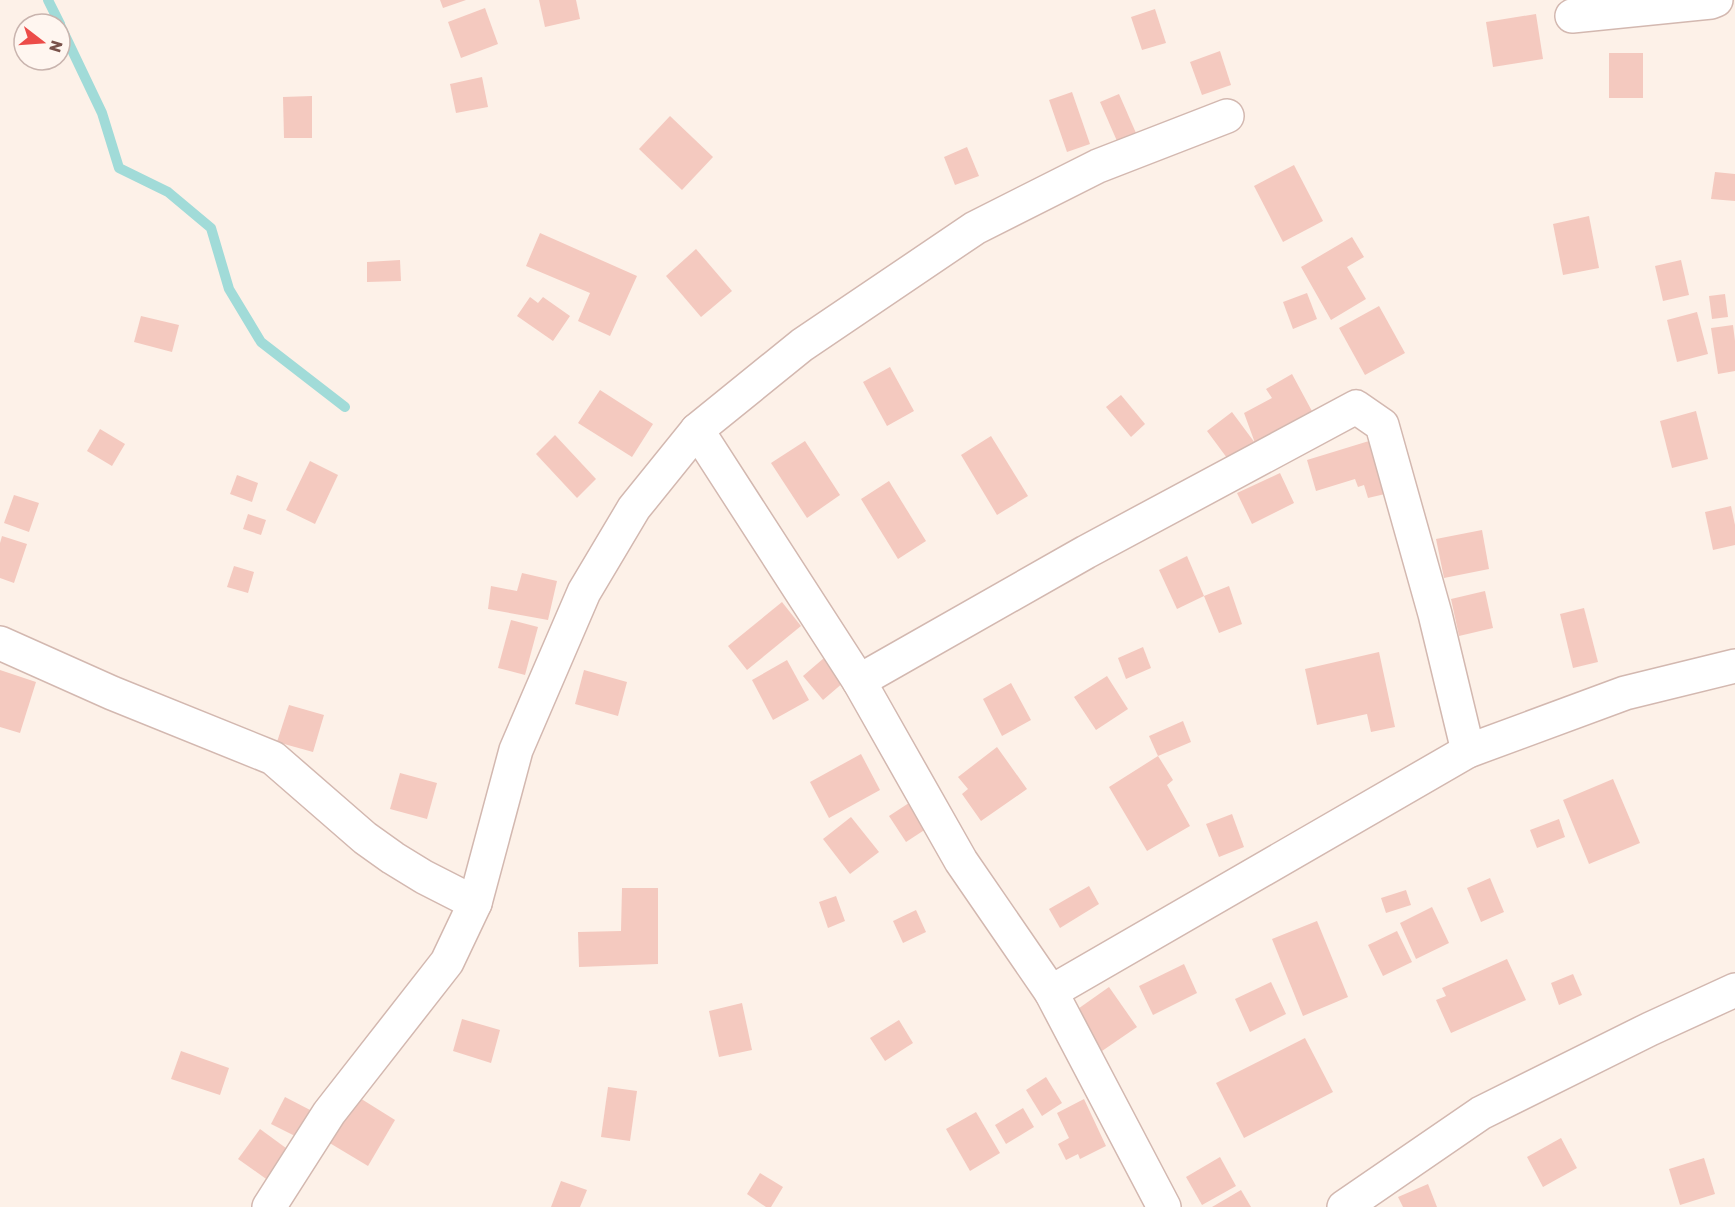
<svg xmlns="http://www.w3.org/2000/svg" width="1735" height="1207" font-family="Rubik,sans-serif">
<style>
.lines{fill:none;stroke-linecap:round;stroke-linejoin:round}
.stream{stroke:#a1dbd8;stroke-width:10}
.building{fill:#f4c9bf}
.minor-casing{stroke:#d3b8b0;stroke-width:36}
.minor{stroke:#fff;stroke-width:33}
</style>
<rect width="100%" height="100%" fill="#fdf1e8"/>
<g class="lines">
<g class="stream">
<polyline points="48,0 60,24"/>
<polyline points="60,25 102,113 119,168 168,192 211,228 229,289 261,342 345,407"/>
</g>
</g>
<g class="building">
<polygon points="440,0 466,0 443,8"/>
<polygon points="539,0 576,0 580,19 545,27"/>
<polygon points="485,8 498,44 461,58 448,22"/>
<polygon points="1155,9 1166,43 1142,50 1131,17"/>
<polygon points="1536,14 1543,59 1493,67 1486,22"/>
<polygon points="1220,51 1231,85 1202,95 1190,62"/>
<rect x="1609" y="53" width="34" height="45"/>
<polygon points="482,77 488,107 456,113 450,84"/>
<polygon points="1072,92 1090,144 1067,152 1049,100"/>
<polygon points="1119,94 1136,133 1117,141 1100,102"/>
<polygon points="312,96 312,138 284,138 283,97"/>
<polygon points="670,116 713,157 682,190 639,149"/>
<polygon points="967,147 979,176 955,185 944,157"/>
<polygon points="1294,165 1323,221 1283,242 1254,186"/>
<polygon points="1715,172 1735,174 1735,201 1711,199"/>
<polygon points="1589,216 1599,268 1563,275 1553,224"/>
<polygon points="540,233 637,276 610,336 578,321 590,293 526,266"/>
<polygon points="1352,237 1364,257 1347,267 1366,299 1331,320 1301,267"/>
<polygon points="696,249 732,291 701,317 666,276"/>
<polygon points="400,260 401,281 367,282 367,262"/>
<polygon points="1681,260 1689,295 1663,301 1655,266"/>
<polygon points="1307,293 1317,319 1293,329 1283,302"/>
<polygon points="1725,294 1728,317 1712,319 1709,296"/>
<polygon points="530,297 538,303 543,297 570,316 553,341 517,316"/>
<polygon points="1379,306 1405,353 1365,375 1339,328"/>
<polygon points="1697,312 1708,354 1677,362 1667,320"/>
<polygon points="141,316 179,325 172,352 134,342"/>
<polygon points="1733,325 1735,341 1735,371 1718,374 1711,328"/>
<polygon points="890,367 914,411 887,426 863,382"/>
<polygon points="1292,374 1313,413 1230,462 1207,431 1232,412 1255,443 1244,413 1272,398 1266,389"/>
<polygon points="600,390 653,424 632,457 578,423"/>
<polygon points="1121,395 1145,424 1131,437 1106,407"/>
<polygon points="1696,411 1708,459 1672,468 1660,421"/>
<polygon points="100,429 125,444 112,466 87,451"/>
<polygon points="555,435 596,479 577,498 536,454"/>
<polygon points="991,436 1028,496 997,515 961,455"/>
<polygon points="805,441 840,495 807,518 771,463"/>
<polygon points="1369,441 1385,494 1368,498 1364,485 1358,487 1355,479 1316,491 1307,460"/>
<polygon points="310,461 338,475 315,524 286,510"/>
<polygon points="1280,473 1294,503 1252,524 1237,493"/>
<polygon points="237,475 258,483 252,502 230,494"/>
<polygon points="889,481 926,541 898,559 861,499"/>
<polygon points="14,495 39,503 29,532 4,523"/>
<polygon points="1731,506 1735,525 1735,545 1713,550 1705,512"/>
<polygon points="248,514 266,520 261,535 243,529"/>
<polygon points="1482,530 1489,569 1444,578 1436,539"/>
<polygon points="2,536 27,544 14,583 0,578 0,543"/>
<polygon points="1187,556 1204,596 1177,609 1159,570"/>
<polygon points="234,566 254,572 248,593 227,587"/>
<polygon points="522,573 557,581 548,620 488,609 491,586 517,591"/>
<polygon points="1229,586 1242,624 1219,633 1204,596"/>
<polygon points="1485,591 1493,628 1459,636 1451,599"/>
<polygon points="782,602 801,626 747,670 728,646"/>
<polygon points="1584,608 1598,662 1573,668 1560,614"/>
<polygon points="511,620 538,627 525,675 498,668"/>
<polygon points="1143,647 1151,668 1126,679 1118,658"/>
<polygon points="1379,652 1395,727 1371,732 1367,714 1317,725 1305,669"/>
<polygon points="824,658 844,682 823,700 803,676"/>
<polygon points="787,660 809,700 773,720 752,680"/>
<polygon points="0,670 36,682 20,733 0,727"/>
<polygon points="584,670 627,682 618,716 575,704"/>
<polygon points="1107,676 1128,709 1096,730 1074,697"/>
<polygon points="1011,683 1031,720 1002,736 983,699"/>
<polygon points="289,705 324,715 313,752 277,742"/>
<polygon points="1183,721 1191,742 1158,756 1149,736"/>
<polygon points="997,747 1027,789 981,821 962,794 968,789 958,777"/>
<polygon points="861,754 880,790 829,818 810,782"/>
<polygon points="1158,756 1173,780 1167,785 1190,826 1147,851 1109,787"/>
<polygon points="400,773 437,783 427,819 390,809"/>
<polygon points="1613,779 1640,843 1589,864 1563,800"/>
<polygon points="912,801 929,827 906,842 889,816"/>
<polygon points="1232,814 1244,847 1219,857 1206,824"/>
<polygon points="851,817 879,852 850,874 823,839"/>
<polygon points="1559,819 1565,837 1537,848 1530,830"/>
<polygon points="1490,878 1504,912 1481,922 1467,888"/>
<polygon points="1089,886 1099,904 1060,928 1049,909"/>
<polygon points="622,888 658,888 658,964 579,967 578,932 621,931"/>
<polygon points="1406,890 1411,905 1386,913 1381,898"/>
<polygon points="836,896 845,921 828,928 819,902"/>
<polygon points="1432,907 1449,943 1416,959 1400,923"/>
<polygon points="916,910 926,932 903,943 893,921"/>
<polygon points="1317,921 1348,997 1303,1016 1272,939"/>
<polygon points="1397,931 1412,962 1383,976 1368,945"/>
<polygon points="1507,959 1526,1000 1451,1033 1436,1000 1446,996 1442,988"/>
<polygon points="1184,964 1197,993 1153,1015 1139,986"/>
<polygon points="1573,974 1582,995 1559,1005 1551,983"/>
<polygon points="1271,982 1286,1014 1250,1032 1235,999"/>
<polygon points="1109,987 1137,1027 1102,1051 1075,1011"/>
<polygon points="742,1003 752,1050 719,1057 709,1011"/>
<polygon points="462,1019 500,1030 491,1063 453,1051"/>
<polygon points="899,1020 913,1043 885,1061 870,1038"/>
<polygon points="1305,1038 1333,1092 1244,1138 1216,1083"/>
<polygon points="181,1051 229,1068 220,1095 171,1079"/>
<polygon points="1046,1077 1062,1103 1042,1116 1026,1090"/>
<polygon points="608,1087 637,1091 630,1141 601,1137"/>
<polygon points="355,1095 395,1120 368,1166 328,1142"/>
<polygon points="285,1097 314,1112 301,1139 271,1124"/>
<polygon points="1084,1099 1106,1146 1080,1159 1078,1154 1066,1160 1058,1144 1069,1138 1057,1113"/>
<polygon points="1023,1108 1034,1127 1006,1144 995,1125"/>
<polygon points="976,1112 1000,1153 970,1171 946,1129"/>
<polygon points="260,1129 290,1151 269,1181 238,1159"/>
<polygon points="1561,1138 1577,1168 1543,1187 1527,1157"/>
<polygon points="1220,1157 1236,1186 1202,1205 1186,1177"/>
<polygon points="1704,1158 1715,1194 1680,1205 1669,1169"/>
<polygon points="760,1173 783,1187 771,1207 766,1207 747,1194"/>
<polygon points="561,1181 587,1190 580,1207 551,1207"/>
<polygon points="1428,1184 1437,1207 1403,1207 1398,1197"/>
<polygon points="1241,1190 1251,1207 1212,1207"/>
</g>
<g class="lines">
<defs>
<g id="minor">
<polyline points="1572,16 1711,2 1716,0"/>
<polyline points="697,430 859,681 961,861 1051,992 1164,1207"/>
<polyline points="0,643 112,693 273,758 365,838 393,858 424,877 475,903"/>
<polyline points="859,681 1086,552 1356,407 1382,425 1435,614 1468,751"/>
<polyline points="1051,992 1468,751 1625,693 1735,666"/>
<polyline points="269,1207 329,1113 447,962 475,903 516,750 584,592 634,508 697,430 802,345 975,228 1098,166 1227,116"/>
<polyline points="1344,1207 1481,1113 1650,1029 1735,990"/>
</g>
</defs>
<use href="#minor" class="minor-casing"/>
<use href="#minor" class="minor"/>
</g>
<g transform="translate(42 42) rotate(107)"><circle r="28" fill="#fff6f0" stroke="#c9b4ae" stroke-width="1.5"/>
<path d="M0-4.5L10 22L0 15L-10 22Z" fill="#ec4c49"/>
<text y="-9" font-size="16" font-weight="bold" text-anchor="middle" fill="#79514a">N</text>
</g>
</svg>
